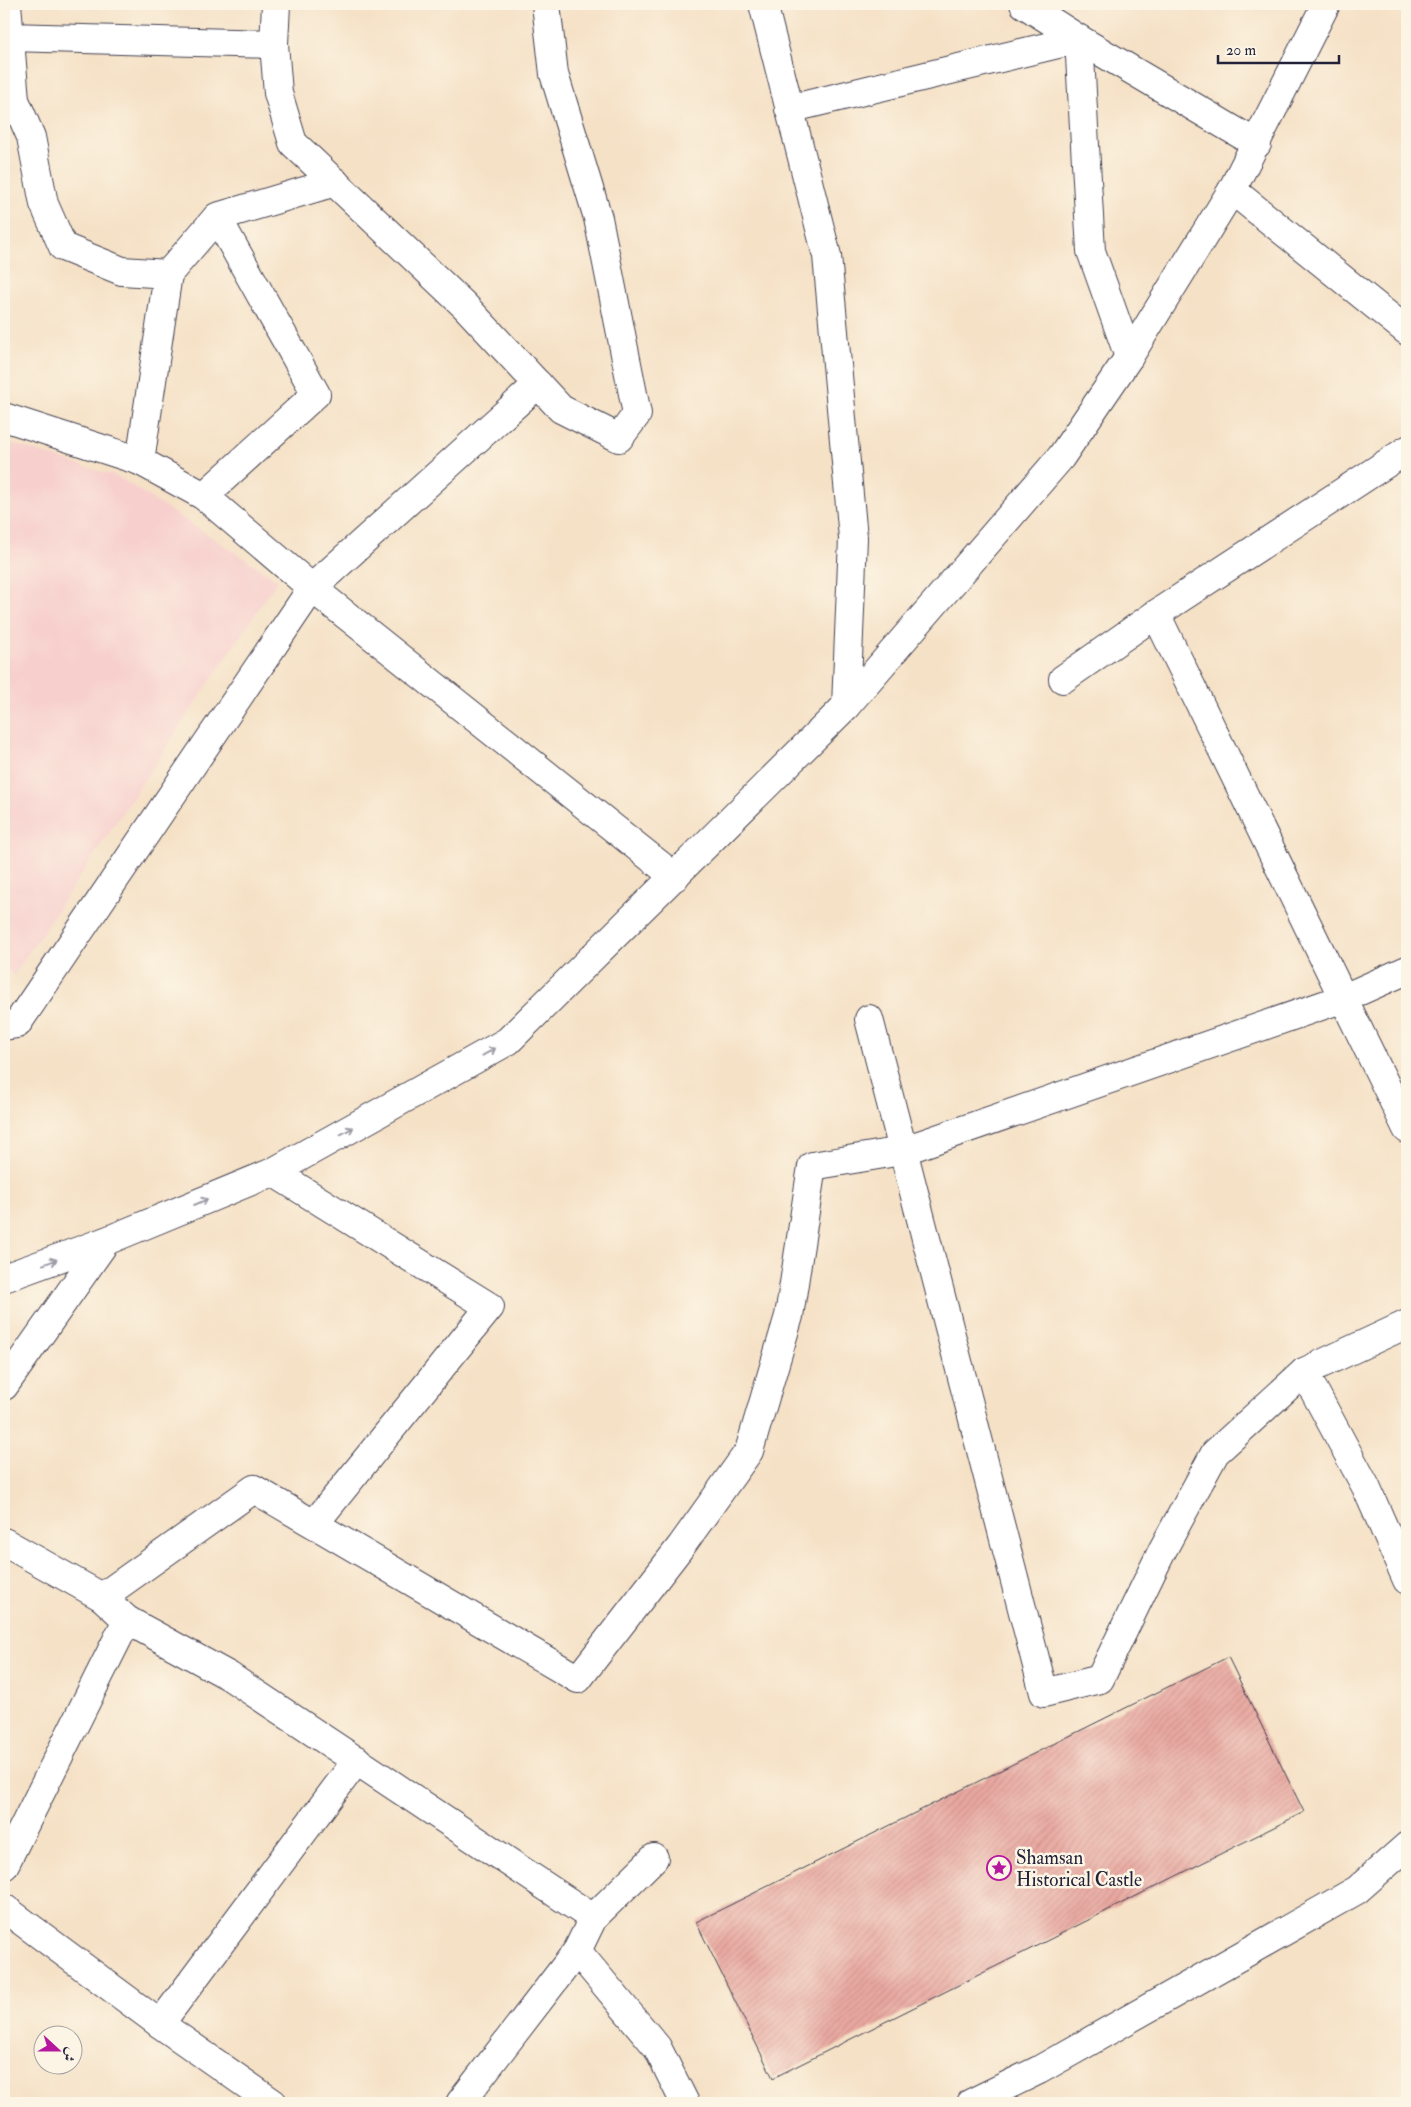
<svg xmlns="http://www.w3.org/2000/svg" width="1411" height="2107" font-family="'IM FELL Double Pica',Amiri,serif">
<style>
.built{fill:#f7d0cd}
.building{fill:url(#building-hatch)}
.lines{fill:none;stroke-linecap:round;stroke-linejoin:round}
.minor-casing{stroke:#423f50;stroke-width:30}
.tertiary-casing{stroke:#423f50;stroke-width:30}
.minor{stroke:#fff;stroke-width:28}
.tertiary{stroke:#fff;stroke-width:28}
.oneway{stroke:#9c9ca7}
.labels{text-anchor:middle;stroke-width:5;stroke-linejoin:round;paint-order:stroke}
.poi-label{font-size:19px;fill:#22223b;stroke:#fcf5e5;text-anchor:start}
</style>
<defs>
<pattern id="building-hatch" width="6" height="6" patternUnits="userSpaceOnUse" patternTransform="scale(1.25)"><rect width="6" height="6" fill="#e9a8a0"/><path d="M-1 1l2-2M0 6l6-6M5 7l2-2" fill="none" stroke="#c8908b"/></pattern>
</defs>
<rect width="100%" height="100%" fill="#fcf5e5"/>
<filter id="ink" filterUnits="userSpaceOnUse"><feTurbulence type="fractalNoise" baseFrequency=".02" numOctaves="2"/><feDisplacementMap in="SourceGraphic" scale="10" xChannelSelector="R" yChannelSelector="G"/><feConvolveMatrix kernelMatrix="1 2 1 2 8 2 1 2 1" color-interpolation-filters="sRGB"/></filter>
<filter id="wash" filterUnits="userSpaceOnUse"><feTurbulence type="fractalNoise" baseFrequency=".0096" numOctaves="4" result="noise"/><feDisplacementMap in="SourceGraphic" scale="20" xChannelSelector="R" yChannelSelector="G"/><feGaussianBlur stdDeviation="1.12" result="paint"/><feColorMatrix in="noise" values="0 0 0 0 0 0 0 0 0 0 0 0 0 0 0 0 0 1.4 0 .05"/><feComposite in="paint" operator="in"/></filter>
<g filter="url(#wash)">
<rect width="100%" height="100%" fill="#f5e1c6"/>
<polygon class="built" points="4,441 118,477 278,580 14,975 4,968"/>
<g id="blocks">
<polygon class="building" points="1228,1657 1304,1812 773,2078 696,1922"/>
</g>
</g>
<g filter="url(#ink)">
<use href="#blocks" fill-opacity="0" stroke="#423f50" stroke-width="1"/>
<g class="lines">
<defs>
<g id="minor">
<polyline points="7,4 15,100 31,137 44,204 63,247 122,271 168,274 217,217 335,182"/>
<polyline points="276,4 274,44 278,93 293,143 465,306 561,409 619,438 637,414 598,218 554,74 546,4"/>
<polyline points="763,4 827,256 853,538 846,706"/>
<polyline points="1024,4 1079,39 1257,144"/>
<polyline points="8,37 274,44"/>
<polyline points="1079,39 1091,251 1129,357"/>
<polyline points="789,109 1079,39"/>
<polyline points="1232,190 1407,331"/>
<polyline points="4,417 140,461 204,496 312,588 675,877"/>
<polyline points="140,461 168,274"/>
<polyline points="204,496 316,394 217,217"/>
<polyline points="1156,614 1407,1129"/>
<polyline points="1063,679 1156,614 1407,450"/>
<polyline points="869,1019 1044,1693 1100,1679 1162,1551 1215,1453 1304,1372 1407,1324"/>
<polyline points="4,1026 17,1024 312,588 538,384"/>
<polyline points="273,1172 490,1307 315,1523"/>
<polyline points="1304,1372 1366,1487 1407,1580"/>
<polyline points="4,1386 106,1241"/>
<polyline points="4,1542 102,1597 127,1620 229,1676 593,1918"/>
<polyline points="102,1597 254,1489 578,1679 682,1545 749,1451 789,1316 812,1166 902,1151 1344,998 1407,970"/>
<polyline points="4,1866 127,1620"/>
<polyline points="4,1908 160,2024 273,2103"/>
<polyline points="577,1951 657,2047 685,2103"/>
<polyline points="160,2024 357,1760"/>
<polyline points="460,2103 577,1951 593,1918 654,1858"/>
<polyline points="971,2103 1039,2070 1357,1890 1407,1846"/>
</g>
<polyline id="tertiary" points="4,1278 106,1241 273,1172 508,1041 846,706 1061,457 1129,357 1232,190 1326,4"/>
</defs>
<use href="#minor" class="minor-casing"/>
<use href="#tertiary" class="tertiary-casing"/>
<use href="#minor" class="minor"/>
<use href="#tertiary" class="tertiary"/>
</g>
<defs><path id="oneway-shaft" d="M-6 0H5M1.5-3L5.5 0L1.5 3" fill="none" stroke-width="1.6" stroke-linecap="round" stroke-linejoin="round" transform="scale(1.25)"/></defs>
<g class="oneway">
<use href="#oneway-shaft" transform="translate(489 1052) rotate(-29)"/>
<use href="#oneway-shaft" transform="translate(347 1131) rotate(-29)"/>
<use href="#oneway-shaft" transform="translate(201 1202) rotate(-23)"/>
<use href="#oneway-shaft" transform="translate(50 1262) rotate(-20)"/>
</g>
</g>
<defs>
<symbol id="sight-ring" viewBox="-11 -11 22 22"><circle r="9.5" fill="#fcf5e5" stroke="#b5179e" stroke-width="1.5"/><path d="M0-6L1.8-2.2L6-1.7L2.9 1.2L3.7 5.4L0 3.3L-3.7 5.4L-2.9 1.2L-6-1.7L-1.8-2.2Z" fill="#b5179e"/></symbol>
</defs>
<g fill-rule="evenodd">
<use href="#sight-ring" x="985" y="1854" width="28" height="28"/>
</g>
<g class="labels">
<g class="poi-label">
<text x="1016" y="1864">Shamsan<tspan x="1016" dy="22">Historical Castle</tspan></text>
</g>
</g>
<rect width="1411" height="2107" fill="none" stroke="#fcf5e5" stroke-width="20"/>
<g transform="translate(58 2050) rotate(111)"><circle r="24" fill="#fcf5e5" stroke="#a5a1a1"/>
<path d="M0-4L9 19L0 12L-9 19Z" fill="#b5179e"/>
<text y="-8" font-size="14" font-weight="bold" text-anchor="middle" fill="#22223b">ش</text>
</g>
<path d="M1218 55v8h121v-8" fill="none" stroke="#22223b" stroke-width="2.5"/>
<text x="1226" y="55" font-size="15" fill="#22223b" stroke="#fcf5e5" stroke-width="4" paint-order="stroke">20 m</text>
</svg>
